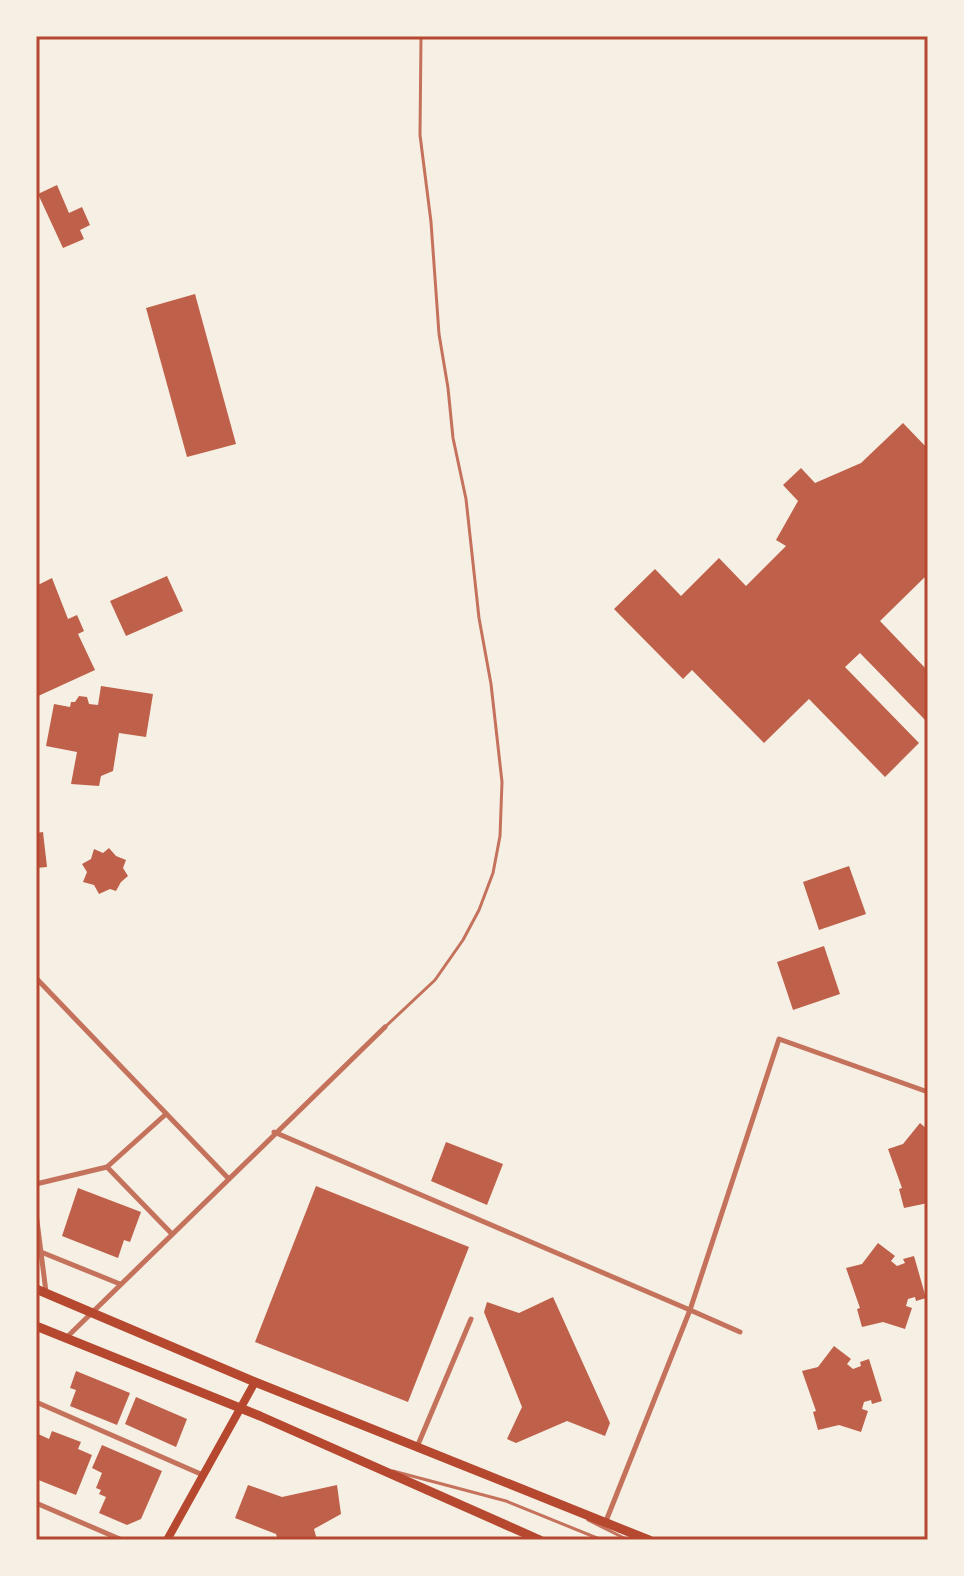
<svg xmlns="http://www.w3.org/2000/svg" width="964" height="1576" font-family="Montserrat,sans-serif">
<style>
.building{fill:#bf614a}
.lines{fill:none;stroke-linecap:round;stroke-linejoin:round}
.service{stroke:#c5725c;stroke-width:3}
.minor{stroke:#c5725c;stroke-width:5}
.secondary{stroke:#b5482f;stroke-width:8}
.primary{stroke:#b5482f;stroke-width:9}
.neatline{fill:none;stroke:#b5482f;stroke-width:3}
</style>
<rect width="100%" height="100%" fill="#f6efe4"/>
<g class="building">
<polygon points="57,185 69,213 82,207 90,225 80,230 84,239 63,248 38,194"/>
<polygon points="195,294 236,444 187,457 146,308"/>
<polygon points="903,423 928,449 928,574 880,621 928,671 928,723 860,653 845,667 919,743 885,777 809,699 764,743 692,670 683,679 614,609 655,569 681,596 719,558 746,586 786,546 776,540 798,501 783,485 801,468 815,483 861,463"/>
<polygon points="167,576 183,611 126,636 110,601"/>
<polygon points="52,578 68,619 77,615 84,631 78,634 95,670 36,697 36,586"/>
<polygon points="101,686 153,694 146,737 119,733 113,771 101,776 99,786 71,784 77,752 46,746 54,704 70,707 71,702 75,702 79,696 87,697 89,704 98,705"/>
<polygon points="43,832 47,867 36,868 36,833"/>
<polygon points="109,848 116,856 126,860 123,868 128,876 121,882 116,891 110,889 99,894 94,885 83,882 87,872 82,864 91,859 94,849 103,853"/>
<polygon points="849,866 866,914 819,930 803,882"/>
<polygon points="824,946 840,994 793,1010 777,962"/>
<polygon points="920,1123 928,1130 928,1203 904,1208 899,1189 902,1188 888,1149 903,1144"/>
<polygon points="446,1142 503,1164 487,1205 431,1181"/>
<polygon points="316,1186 469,1247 408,1402 255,1342"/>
<polygon points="78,1188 141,1212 130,1242 124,1240 118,1258 62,1236"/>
<polygon points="878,1243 895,1256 891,1261 897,1266 905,1263 903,1259 914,1256 926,1298 916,1301 915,1297 908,1299 906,1306 912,1308 905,1329 883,1322 862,1327 857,1309 860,1308 846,1268 862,1264"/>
<polygon points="553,1297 610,1423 605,1436 567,1421 516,1443 507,1439 522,1407 484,1312 487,1302 519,1313"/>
<polygon points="834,1346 851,1359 847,1364 853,1369 861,1366 860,1362 869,1359 882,1401 872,1404 871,1400 864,1402 862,1409 868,1411 861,1432 839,1425 818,1430 813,1412 816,1411 802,1371 818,1367"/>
<polygon points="76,1371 130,1393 117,1425 70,1406 76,1390 70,1388"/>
<polygon points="136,1397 187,1419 176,1447 125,1424"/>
<polygon points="52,1431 81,1442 78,1449 92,1455 76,1495 36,1479 36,1433 49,1439"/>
<polygon points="102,1445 162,1471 141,1519 127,1525 99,1513 106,1497 99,1494 101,1490 96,1488 102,1473 92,1468"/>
<polygon points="248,1485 282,1497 337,1485 341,1514 314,1529 317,1540 278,1540 276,1534 235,1518"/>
</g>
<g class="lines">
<g class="service">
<polyline points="385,1027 435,980 463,940 479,910 493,873 500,836 502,782 491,684 479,618 466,499 453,438 448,388 439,334 431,222 420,135 421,36"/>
<polyline points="393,1471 506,1501 602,1540"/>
<polyline points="588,1520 628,1540"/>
</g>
<g class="minor">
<polyline points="36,978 228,1178"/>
<polyline points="274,1132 690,1310 779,1039 928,1092"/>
<polyline points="107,1167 171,1233"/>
<polyline points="36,1184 107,1167 166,1114"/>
<polyline points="36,1213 46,1292"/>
<polyline points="41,1252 120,1284"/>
<polyline points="66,1338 385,1027"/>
<polyline points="36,1402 203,1475"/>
<polyline points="417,1447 471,1319"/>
<polyline points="36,1503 122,1540"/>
<polyline points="606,1521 690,1310 740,1332"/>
</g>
<polyline class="secondary" points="167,1540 255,1382"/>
<g class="primary">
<polyline points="36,1289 255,1382 649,1540"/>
<polyline points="36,1326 260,1416 540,1540"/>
</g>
</g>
<rect width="964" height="1576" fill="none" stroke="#f6efe4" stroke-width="76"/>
<rect x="38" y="38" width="888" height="1500" class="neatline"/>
</svg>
